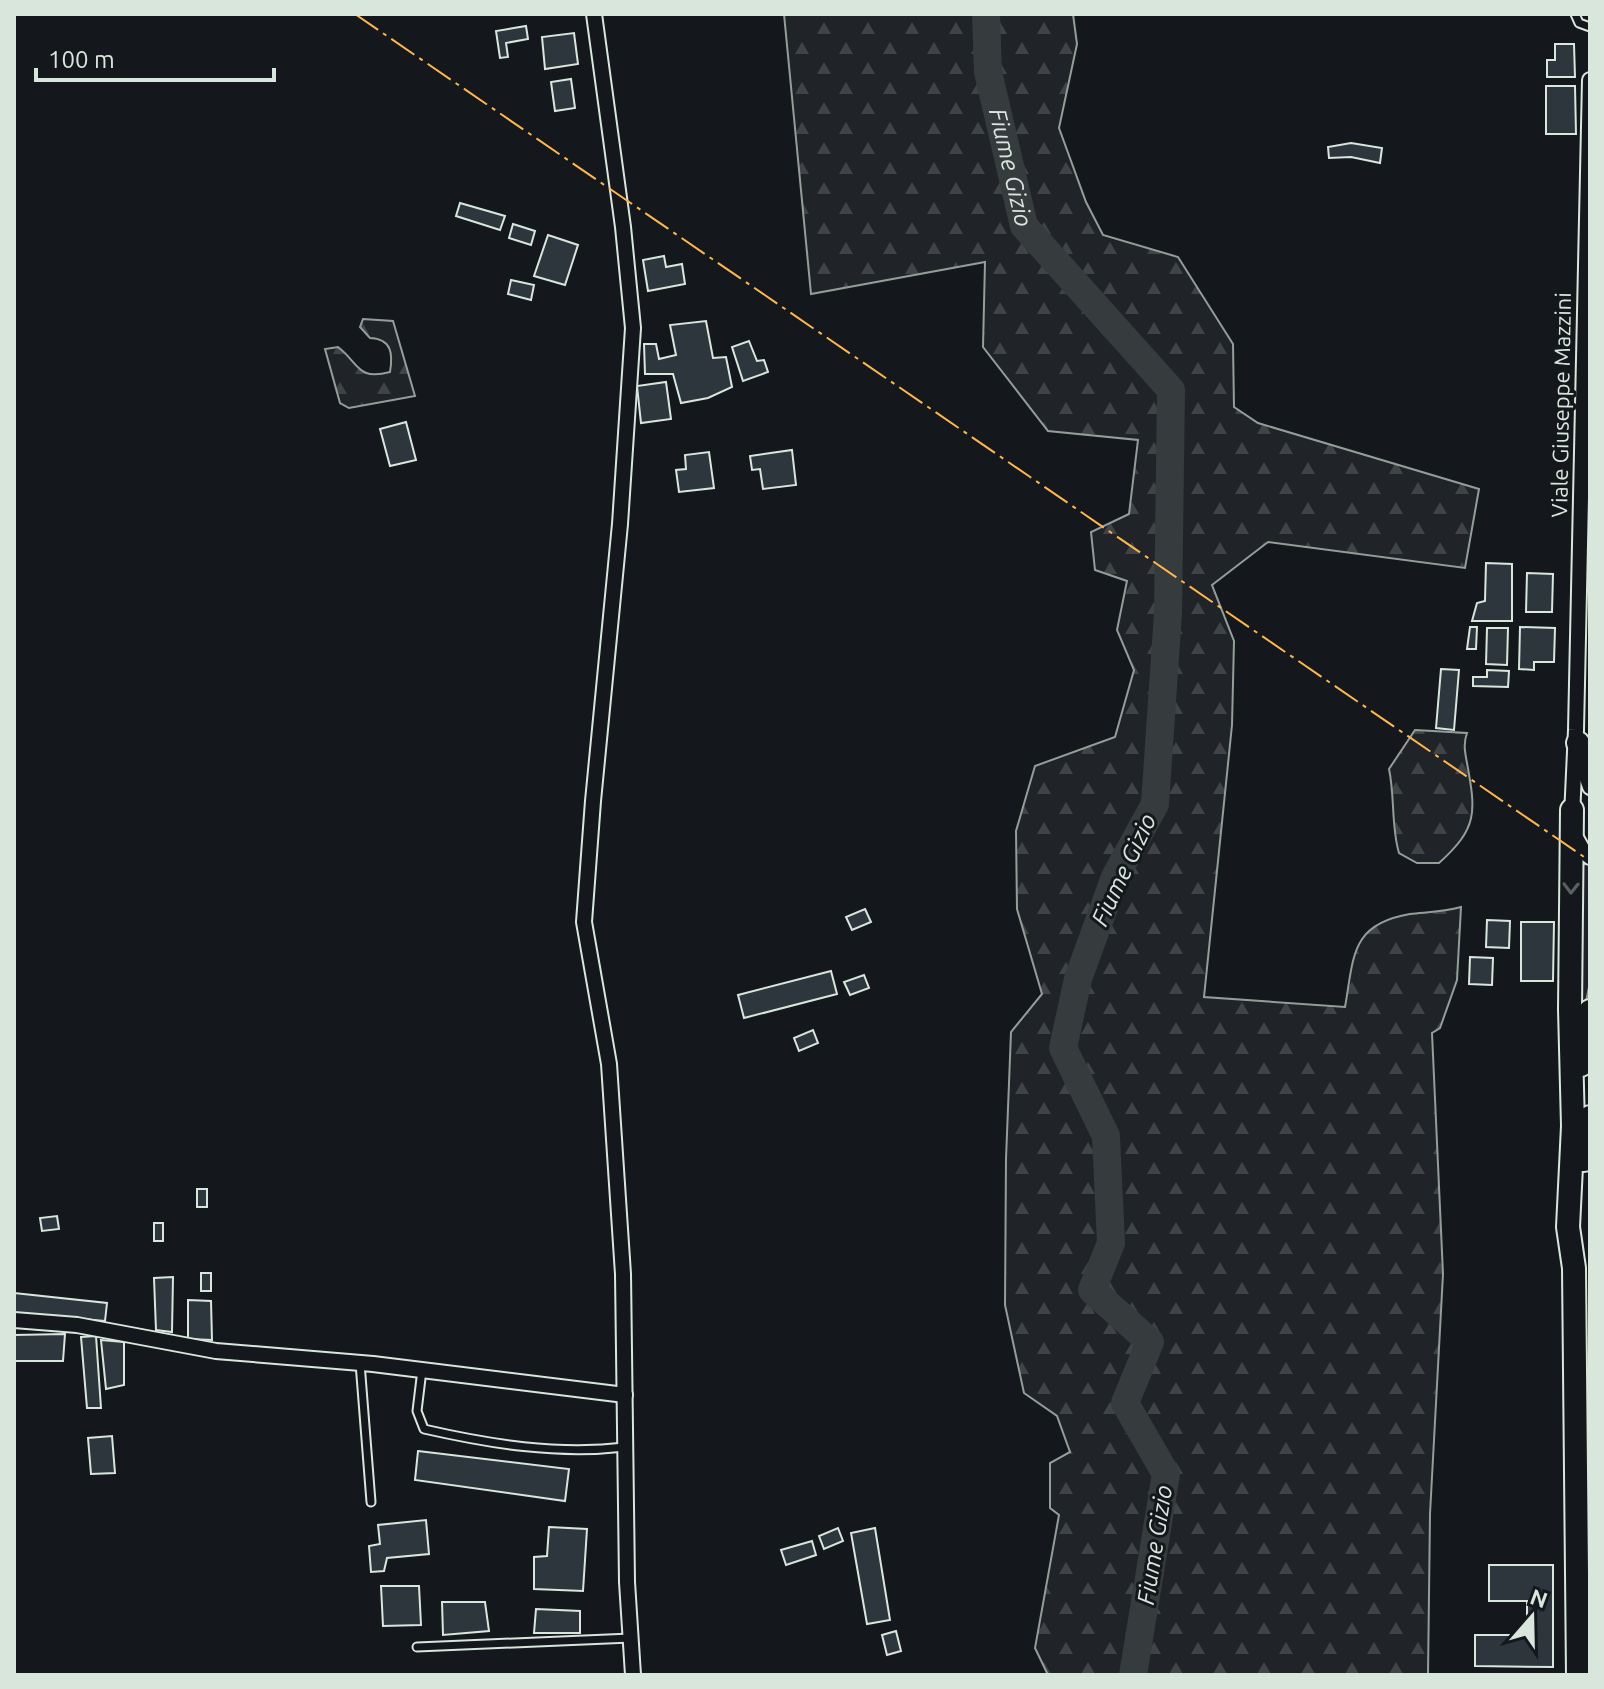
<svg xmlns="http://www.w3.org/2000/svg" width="1604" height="1689" font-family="Ubuntu,sans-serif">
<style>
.green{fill:#202428;stroke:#939e99;stroke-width:2}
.forest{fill:url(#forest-firs);stroke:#939e99;stroke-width:2}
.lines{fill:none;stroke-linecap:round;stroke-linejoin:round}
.river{stroke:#363b3e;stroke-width:28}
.building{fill:#2c363c;stroke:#d8e6dc;stroke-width:2}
.lane-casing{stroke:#d8e6dc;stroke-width:11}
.street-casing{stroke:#d8e6dc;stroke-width:18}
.primary-casing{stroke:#d8e6dc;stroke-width:26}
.lane{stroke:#14181c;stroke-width:7}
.street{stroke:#14181c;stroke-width:14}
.primary{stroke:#14181c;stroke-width:22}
.power{stroke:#ffb74d;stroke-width:2;stroke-dasharray:28 6 4 6;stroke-linecap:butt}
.oneway{stroke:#59605f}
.labels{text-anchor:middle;stroke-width:6;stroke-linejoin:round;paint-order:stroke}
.street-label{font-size:22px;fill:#d8e6dc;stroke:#14181c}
.water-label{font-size:24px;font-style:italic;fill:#d8e6dc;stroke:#14181c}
</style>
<defs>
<pattern id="forest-firs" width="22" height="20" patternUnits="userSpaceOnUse" patternTransform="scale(2)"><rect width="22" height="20" fill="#202428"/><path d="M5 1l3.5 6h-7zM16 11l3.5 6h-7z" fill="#404447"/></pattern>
</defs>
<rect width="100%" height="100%" fill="#14181c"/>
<polygon class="green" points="1587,863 1590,864 1590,982 1585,1007 1581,1003 1580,867"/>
<g class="forest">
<path d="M784,14H1073L1077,44L1059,128L1086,202L1103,235L1178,257L1233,344L1234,407L1258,423L1479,489L1465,568L1268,542L1212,585L1234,641L1232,725L1204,997L1345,1007C1354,957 1350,924 1410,914C1428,912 1443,912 1461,907L1457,980L1440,1028L1432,1033L1443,1274L1430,1514L1428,1675H1048L1035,1648L1059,1515L1050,1508V1463L1070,1452L1057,1416L1024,1393L1005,1305L1006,1159L1011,1032L1042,994L1017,909L1016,831L1035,766L1115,737L1134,670L1117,630L1127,581L1095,570L1091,532L1129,514L1138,440L1048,431L983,347L985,262L811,294Z"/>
<path d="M363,319L393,321L415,396L349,408L340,403L325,349L338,347C359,363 357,381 390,372C393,354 392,339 370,338L360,327Z"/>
<path d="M1415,730L1467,733C1463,744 1465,752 1467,763C1476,812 1478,828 1439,863H1417L1399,853C1391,826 1395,797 1389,769Z"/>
</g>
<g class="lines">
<path class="river" id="s1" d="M986,14L988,72L1024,226L1171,390L1168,613L1155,804L1115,877L1078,979L1063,1048L1106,1136L1111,1243L1092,1290L1150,1342L1125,1403L1166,1474L1133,1675"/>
</g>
<g class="building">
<polygon points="526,26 528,39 506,43 508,57 500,58 496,31"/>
<polygon points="574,33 578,64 545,69 542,37"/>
<polygon points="1555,44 1574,44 1575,77 1547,77 1547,60 1555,60"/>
<polygon points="571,79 575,108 555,111 551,82"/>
<polygon points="1546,86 1575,86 1576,134 1546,134"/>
<polygon points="1351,143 1382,148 1380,163 1351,157 1329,158 1328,147"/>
<polygon points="460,203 505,216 500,230 456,216"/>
<polygon points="513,224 535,231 531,245 509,238"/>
<polygon points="548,235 578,245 565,285 534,276"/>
<polygon points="664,256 666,267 682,264 685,284 648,291 643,260"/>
<polygon points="511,280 534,285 531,300 508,294"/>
<polygon points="706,321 713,358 726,357 732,387 708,398 681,403 673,374 645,374 644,344 656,344 659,359 676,355 670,325"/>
<polygon points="749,341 757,361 764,360 768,372 743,381 732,347"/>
<polygon points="666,382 671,419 641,423 637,386"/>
<polygon points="406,422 416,460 390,466 380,429"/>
<polygon points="792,450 796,485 763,489 760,469 752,470 750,456"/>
<polygon points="709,452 714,488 679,492 676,470 686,469 685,455"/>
<polygon points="1486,563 1512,564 1512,621 1472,621 1477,603 1485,601"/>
<polygon points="1527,573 1553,574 1552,612 1526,612"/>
<polygon points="1470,627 1477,627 1476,649 1467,649"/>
<polygon points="1520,627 1555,628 1554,662 1534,662 1534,670 1519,669"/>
<polygon points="1487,628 1508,628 1507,665 1486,664"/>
<polygon points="1441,669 1459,670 1454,730 1436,728"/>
<polygon points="1487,670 1509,671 1508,687 1473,686 1473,677 1487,677"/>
<polygon points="865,909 871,922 852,930 846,917"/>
<polygon points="1487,920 1510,921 1509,948 1486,947"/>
<polygon points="1521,922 1554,922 1553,981 1521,981"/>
<polygon points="1470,957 1493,958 1492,985 1469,984"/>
<polygon points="831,971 837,994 744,1018 738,995"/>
<polygon points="864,975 869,988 850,995 844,982"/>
<polygon points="813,1030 818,1043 799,1051 794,1038"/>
<rect x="197" y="1189" width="10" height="18"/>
<polygon points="57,1216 59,1229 42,1231 40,1218"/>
<rect x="154" y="1223" width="9" height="18"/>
<rect x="201" y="1273" width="10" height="18"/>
<polygon points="173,1277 172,1332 156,1330 154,1278"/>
<polygon points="14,1293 107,1303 105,1321 14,1313"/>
<polygon points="188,1300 211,1301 212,1340 188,1339"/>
<polygon points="65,1334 63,1361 14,1361 14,1335"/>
<polygon points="96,1336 101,1408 87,1408 81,1337"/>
<polygon points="101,1340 124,1342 124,1385 106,1389"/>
<polygon points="112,1436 115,1473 91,1474 88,1438"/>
<polygon points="418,1451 569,1469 565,1501 415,1480"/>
<polygon points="426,1520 429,1554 387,1558 384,1571 371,1572 369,1546 380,1544 378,1525"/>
<polygon points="549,1527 587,1529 583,1591 534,1589 534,1557 547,1556"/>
<polygon points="838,1528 843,1541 824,1549 819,1536"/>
<polygon points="875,1528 890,1620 867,1624 851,1533"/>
<polygon points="812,1541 816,1555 786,1565 781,1550"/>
<polygon points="1489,1565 1553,1565 1553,1667 1475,1666 1475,1635 1527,1635 1527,1601 1489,1601"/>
<polygon points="381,1586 419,1586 421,1625 383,1626"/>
<polygon points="442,1602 485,1602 489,1631 443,1635"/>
<polygon points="536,1609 580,1611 580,1633 534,1633"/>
<polygon points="896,1631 901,1651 887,1655 882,1635"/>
</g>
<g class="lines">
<defs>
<g id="lane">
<polyline points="1575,14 1579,23 1590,27"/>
<polyline points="360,1363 371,1502"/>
<path d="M422,1370L417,1411L424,1429C490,1444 557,1455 625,1447"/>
<polyline points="417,1647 631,1638"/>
</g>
<g id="street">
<polyline points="594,14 623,227 633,328 620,524 593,801 584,922 609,1064 623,1274 627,1582 633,1675"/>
<polyline points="1580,759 1590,787"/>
<polyline points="1572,816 1576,730 1590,80"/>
<polyline points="1575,836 1584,852 1590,857"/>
<polyline points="14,1320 77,1325 216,1351 373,1364 625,1395"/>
</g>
<g id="primary">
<polyline points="1578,743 1590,760"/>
<polyline points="1572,810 1570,1009 1573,1126 1568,1227 1574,1268 1578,1675"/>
<polyline points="1581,1065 1590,1011"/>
<polyline points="1584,1160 1590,1117"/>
</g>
</defs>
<use href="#lane" class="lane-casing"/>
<use href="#street" class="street-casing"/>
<use href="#primary" class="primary-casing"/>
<use href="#lane" class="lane"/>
<use href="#street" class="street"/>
<use href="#primary" class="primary"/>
<polyline class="power" points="355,14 1590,861"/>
</g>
<defs><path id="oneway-chevron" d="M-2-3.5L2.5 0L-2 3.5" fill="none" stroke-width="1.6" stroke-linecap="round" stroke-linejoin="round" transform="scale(2)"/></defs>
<use class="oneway" href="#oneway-chevron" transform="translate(1571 888) rotate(91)"/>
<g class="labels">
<g class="street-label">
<text transform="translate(1561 405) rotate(-89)" y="8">Viale Giuseppe Mazzini</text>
</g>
<g class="water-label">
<text dy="8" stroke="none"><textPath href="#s1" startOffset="156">Fiume Gizio</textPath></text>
<text transform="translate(1124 870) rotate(-65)" y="8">Fiume Gizio</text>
<text transform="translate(1155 1545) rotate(-81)" y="8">Fiume Gizio</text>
</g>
</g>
<rect width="1604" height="1689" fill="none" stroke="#d8e6dc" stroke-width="32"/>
<g transform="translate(1532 1617) rotate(20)" stroke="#14181c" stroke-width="6" paint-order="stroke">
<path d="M0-6L14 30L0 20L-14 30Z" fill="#d8e6dc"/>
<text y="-12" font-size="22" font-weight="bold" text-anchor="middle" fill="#d8e6dc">N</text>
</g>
<path d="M36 68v12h238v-12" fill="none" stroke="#d8e6dc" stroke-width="4"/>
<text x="48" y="68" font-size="24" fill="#d8e6dc" stroke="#14181c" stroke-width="6" paint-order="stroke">100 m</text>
</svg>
